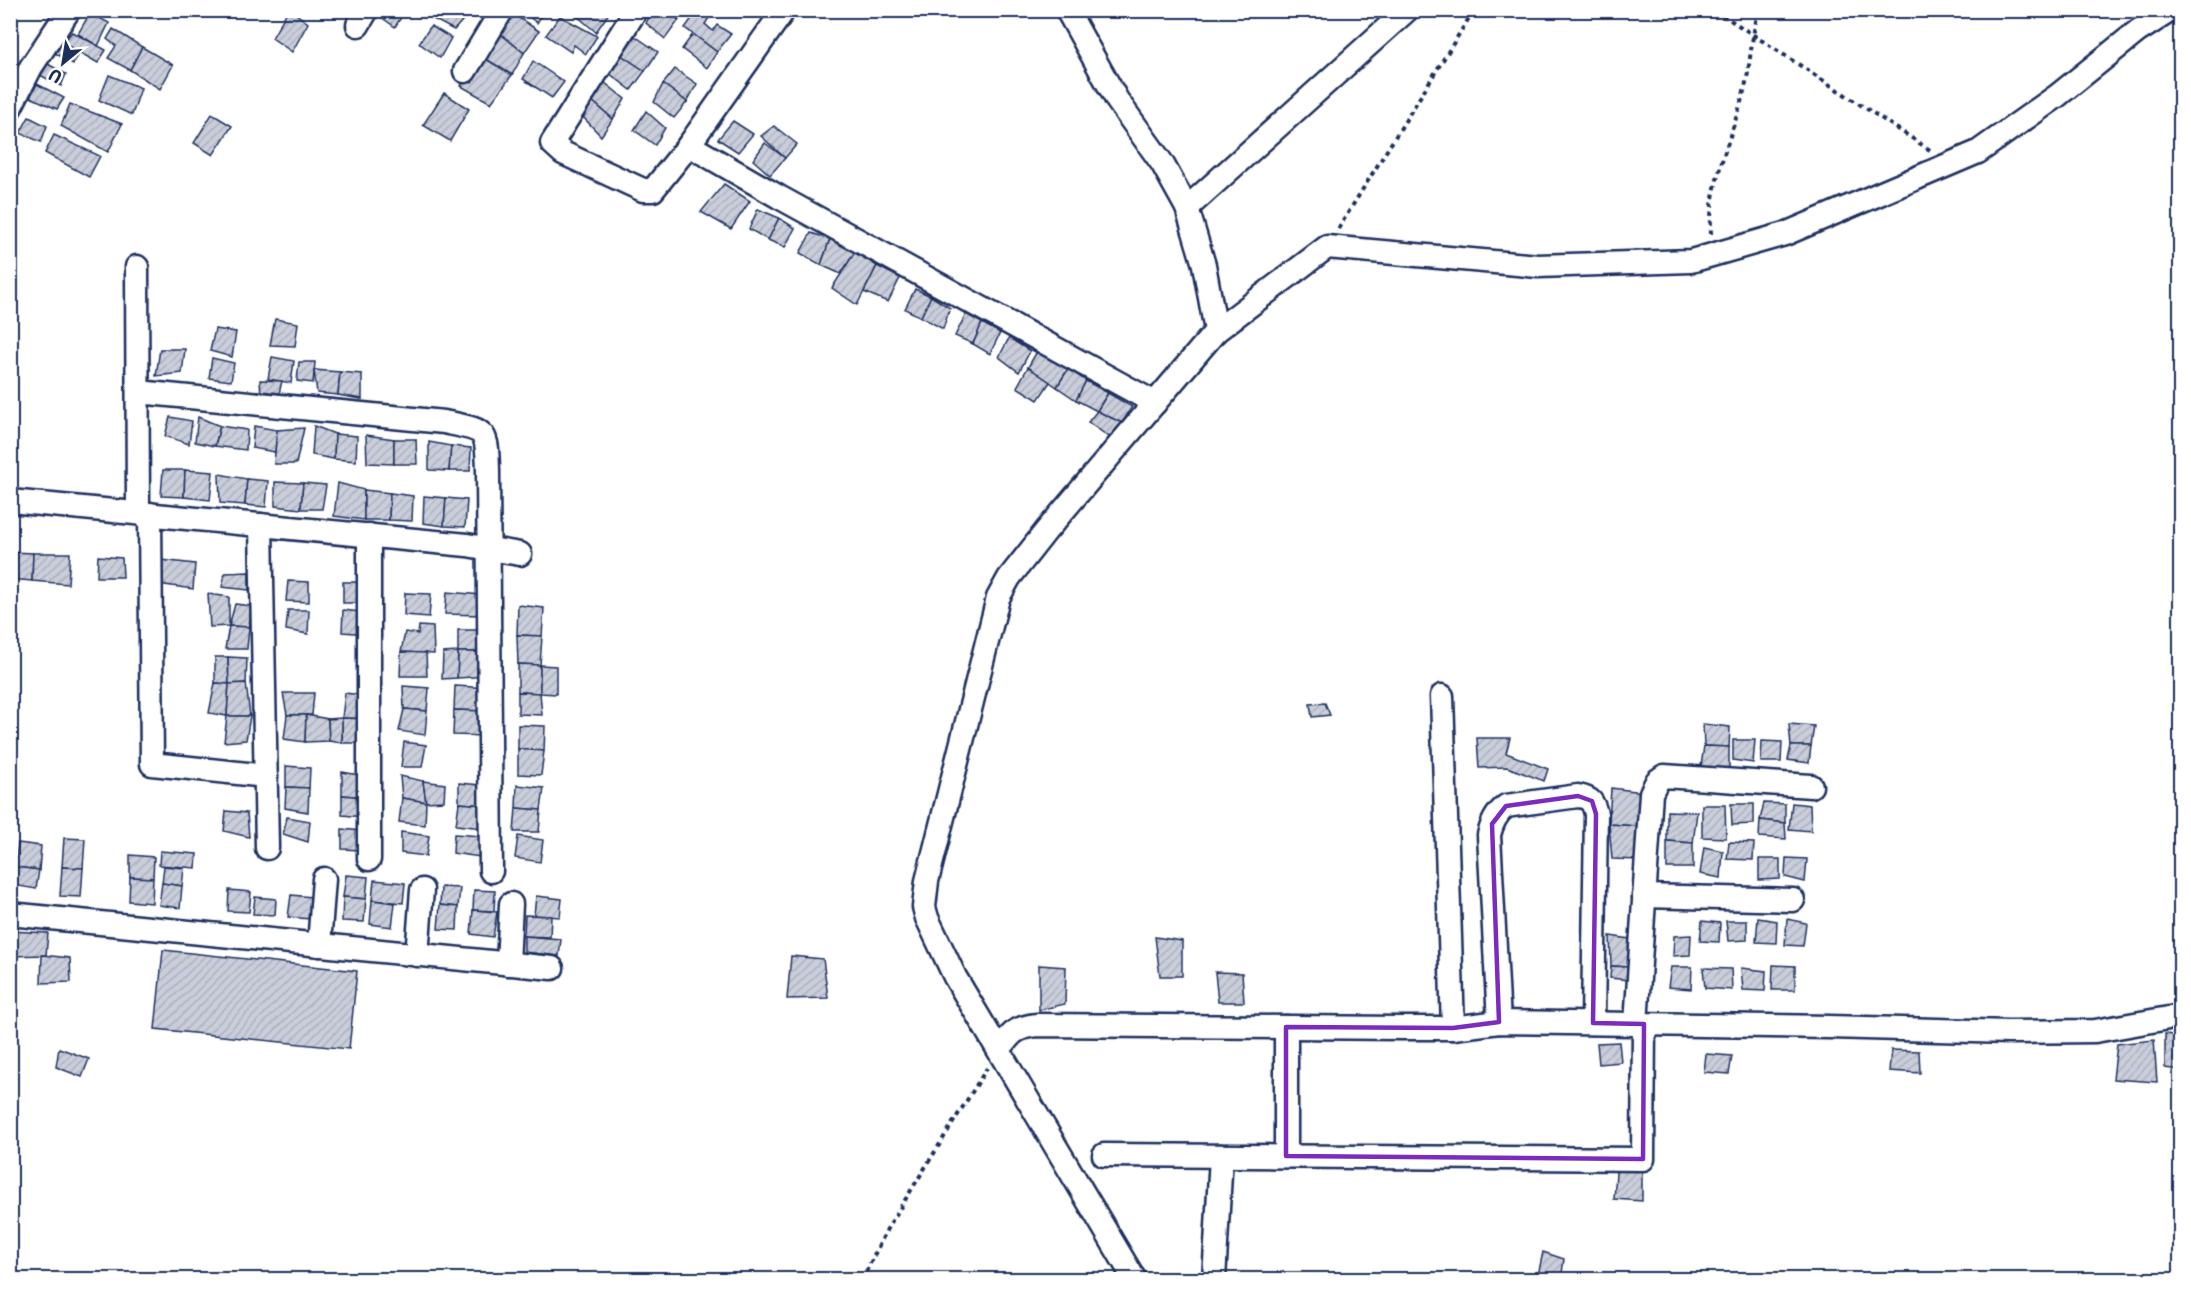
<svg xmlns="http://www.w3.org/2000/svg" width="2191" height="1290" font-family="'Playpen Sans',sans-serif">
<style>
.building{fill:url(#building-hatch);stroke:#1b2f5e;stroke-width:1.5}
.lines{fill:none;stroke-linecap:round;stroke-linejoin:round}
.minor-casing{stroke:#1b2f5e;stroke-width:27}
.path{stroke:#1b2f5e;stroke-width:4;stroke-dasharray:4.5 4.5;stroke-linecap:butt}
.minor{stroke:#fff;stroke-width:22}
.marked{fill:none;stroke:#7b2cbf;stroke-width:4.5;stroke-linejoin:round}
</style>
<defs>
<pattern id="building-hatch" width="6" height="6" patternUnits="userSpaceOnUse" patternTransform="scale(1.5)"><rect width="6" height="6" fill="#caceda"/><path d="M-1 1l2-2M0 6l6-6M5 7l2-2" fill="none" stroke="#adb1be"/></pattern>
</defs>
<rect width="100%" height="100%" fill="#fff"/>
<filter id="ink" filterUnits="userSpaceOnUse"><feTurbulence type="fractalNoise" baseFrequency=".0167" numOctaves="2"/><feDisplacementMap in="SourceGraphic" scale="12" xChannelSelector="R" yChannelSelector="G"/><feConvolveMatrix kernelMatrix="1 2 1 2 8 2 1 2 1" color-interpolation-filters="sRGB"/></filter>
<g filter="url(#ink)">
<g class="building">
<polygon points="288,10 291,10 308,23 292,52 272,38"/>
<polygon points="375,10 405,11 395,27 374,12"/>
<polygon points="434,10 463,10 469,13 454,30 431,18"/>
<polygon points="520,10 545,10 537,23"/>
<polygon points="582,10 606,10 609,13 596,32 577,16"/>
<polygon points="653,10 665,10 679,20 665,39 646,23"/>
<polygon points="665,10 686,10 679,20"/>
<polygon points="698,10 709,10 712,13 705,24 713,31 717,25 731,34 717,52 685,28"/>
<polygon points="510,12 539,31 524,53 497,31"/>
<polygon points="90,13 109,23 98,46 78,34"/>
<polygon points="560,16 597,36 586,54 574,45 571,52 546,35"/>
<polygon points="431,26 451,38 440,58 419,43"/>
<polygon points="113,29 142,47 130,70 108,58 116,46 107,39"/>
<polygon points="497,31 524,53 512,75 481,56"/>
<polygon points="72,32 106,50 98,63 63,43"/>
<polygon points="693,34 717,52 707,68 682,49"/>
<polygon points="635,36 658,52 645,71 621,55"/>
<polygon points="63,43 79,54 73,64 55,53"/>
<polygon points="142,47 173,65 160,89 130,70"/>
<polygon points="621,55 645,71 631,90 609,73"/>
<polygon points="481,56 512,75 491,103 461,86"/>
<polygon points="533,61 564,82 552,98 523,79"/>
<polygon points="46,63 66,74 61,86 38,74"/>
<polygon points="675,69 697,84 687,102 663,84"/>
<polygon points="109,75 141,88 132,115 99,100"/>
<polygon points="604,82 625,99 613,119 592,101"/>
<polygon points="37,84 64,98 57,109 30,97"/>
<polygon points="663,84 687,102 674,118 654,102"/>
<polygon points="444,93 469,109 450,141 423,125"/>
<polygon points="592,101 613,119 601,136 581,115"/>
<polygon points="70,104 122,124 108,152 61,126"/>
<polygon points="646,111 665,128 655,145 634,130"/>
<polygon points="212,114 232,126 213,155 194,143"/>
<polygon points="29,117 47,126 41,142 20,133"/>
<polygon points="733,121 753,134 738,152 718,139"/>
<polygon points="774,126 797,144 785,158 761,136"/>
<polygon points="54,135 100,156 89,177 45,153"/>
<polygon points="765,143 785,158 770,175 753,160"/>
<polygon points="724,184 750,201 731,229 701,212"/>
<polygon points="758,209 779,218 768,240 749,229"/>
<polygon points="779,218 795,228 785,247 768,240"/>
<polygon points="811,233 830,239 821,265 800,253"/>
<polygon points="830,239 855,252 841,274 821,265"/>
<polygon points="855,252 877,266 857,305 832,288"/>
<polygon points="877,266 900,278 888,302 864,292"/>
<polygon points="915,289 931,296 921,317 905,309"/>
<polygon points="931,296 950,308 943,329 921,317"/>
<polygon points="966,314 982,323 973,344 955,336"/>
<polygon points="275,319 298,323 295,346 270,345"/>
<polygon points="982,323 1000,333 990,354 973,344"/>
<polygon points="215,329 236,332 232,357 210,351"/>
<polygon points="1009,338 1030,351 1019,372 999,357"/>
<polygon points="1039,348 1071,364 1057,387 1028,367"/>
<polygon points="160,349 185,349 182,373 156,376"/>
<polygon points="272,357 294,361 291,383 268,379"/>
<polygon points="212,358 234,363 231,381 209,378"/>
<polygon points="299,362 315,362 313,383 297,381"/>
<polygon points="1028,367 1050,382 1038,400 1017,387"/>
<polygon points="1068,369 1086,381 1076,400 1057,387"/>
<polygon points="314,370 340,372 338,395 317,393"/>
<polygon points="340,372 362,374 362,399 338,395"/>
<polygon points="260,380 282,381 278,398 261,395"/>
<polygon points="1086,381 1108,393 1097,411 1076,400"/>
<polygon points="1108,393 1132,407 1122,423 1097,411"/>
<polygon points="1097,411 1122,423 1112,439 1088,422"/>
<polygon points="170,417 192,421 189,444 165,436"/>
<polygon points="198,417 220,426 215,446 195,442"/>
<polygon points="220,426 247,430 246,450 215,446"/>
<polygon points="254,426 277,430 275,452 252,448"/>
<polygon points="314,426 335,434 334,459 312,455"/>
<polygon points="304,428 296,464 274,464 277,430"/>
<polygon points="335,434 357,436 356,461 334,459"/>
<polygon points="366,435 394,439 394,464 367,463"/>
<polygon points="394,439 416,439 417,464 394,464"/>
<polygon points="429,442 451,446 449,471 429,470"/>
<polygon points="451,446 471,448 470,471 449,471"/>
<polygon points="163,470 185,470 184,497 161,496"/>
<polygon points="185,470 213,472 210,500 184,497"/>
<polygon points="219,474 247,479 245,505 220,503"/>
<polygon points="247,479 268,481 266,507 245,505"/>
<polygon points="275,482 303,483 301,509 275,506"/>
<polygon points="303,483 326,485 322,509 301,509"/>
<polygon points="338,483 364,490 364,520 334,516"/>
<polygon points="364,490 390,493 389,520 364,520"/>
<polygon points="390,493 413,496 412,521 389,520"/>
<polygon points="424,496 446,498 444,526 423,523"/>
<polygon points="446,498 467,500 465,527 444,526"/>
<polygon points="10,552 33,553 32,581 10,579"/>
<polygon points="33,553 70,553 68,584 32,581"/>
<polygon points="98,556 122,558 123,577 97,577"/>
<polygon points="161,560 195,564 193,589 158,584"/>
<polygon points="249,572 249,590 222,587 225,573"/>
<polygon points="288,581 309,582 309,602 286,601"/>
<polygon points="343,582 364,582 365,603 343,603"/>
<polygon points="447,592 482,595 481,615 445,614"/>
<polygon points="405,593 431,594 429,617 404,615"/>
<polygon points="208,594 229,597 229,626 210,627"/>
<polygon points="235,604 251,606 249,627 229,626"/>
<polygon points="518,605 544,608 542,636 517,635"/>
<polygon points="288,610 309,610 308,634 286,630"/>
<polygon points="343,610 369,613 369,634 342,632"/>
<polygon points="229,626 249,627 247,649 225,649"/>
<polygon points="419,626 433,627 434,654 401,652 405,632 418,634"/>
<polygon points="458,630 482,630 484,652 458,652"/>
<polygon points="517,635 542,636 540,665 518,664"/>
<polygon points="401,652 426,653 427,676 400,676"/>
<polygon points="458,652 490,652 490,676 457,678"/>
<polygon points="458,652 457,678 442,679 443,653"/>
<polygon points="215,657 228,657 229,684 215,683"/>
<polygon points="228,657 247,658 246,683 229,684"/>
<polygon points="518,664 540,665 540,693 518,692"/>
<polygon points="540,665 556,666 556,694 540,693"/>
<polygon points="215,683 229,684 227,716 209,713"/>
<polygon points="246,683 250,716 227,716 229,684"/>
<polygon points="403,686 429,688 427,711 404,709"/>
<polygon points="455,686 490,688 485,711 454,710"/>
<polygon points="518,692 540,693 542,715 518,714"/>
<polygon points="283,693 314,693 312,715 287,715"/>
<polygon points="345,693 369,696 369,719 342,718"/>
<polygon points="1325,703 1330,715 1312,717 1310,704"/>
<polygon points="404,709 427,711 425,735 399,731"/>
<polygon points="454,710 485,711 485,736 453,735"/>
<polygon points="287,715 306,715 305,742 284,739"/>
<polygon points="306,715 328,719 329,741 305,742"/>
<polygon points="227,716 250,716 246,740 224,742"/>
<polygon points="342,718 369,719 369,743 342,743"/>
<polygon points="342,718 342,743 329,741 328,719"/>
<polygon points="1703,724 1730,727 1729,747 1704,746"/>
<polygon points="1789,724 1814,726 1811,746 1791,746"/>
<polygon points="518,725 545,726 544,751 518,749"/>
<polygon points="1477,738 1510,738 1506,753 1548,769 1544,781 1507,767 1479,768"/>
<polygon points="1733,740 1755,740 1753,763 1733,760"/>
<polygon points="1762,741 1782,742 1781,762 1761,762"/>
<polygon points="404,742 426,745 422,767 401,767"/>
<polygon points="1704,746 1729,747 1729,774 1700,773"/>
<polygon points="1791,746 1811,746 1809,763 1788,760"/>
<polygon points="518,749 544,751 541,775 518,774"/>
<polygon points="286,766 310,768 309,788 286,787"/>
<polygon points="342,772 364,776 365,797 342,795"/>
<polygon points="400,776 423,781 426,802 402,798"/>
<polygon points="423,781 445,784 444,801 426,802"/>
<polygon points="459,783 481,785 482,805 459,803"/>
<polygon points="517,785 544,788 541,810 516,808"/>
<polygon points="286,787 309,788 308,812 285,808"/>
<polygon points="1611,788 1651,793 1649,827 1609,824"/>
<polygon points="342,795 365,797 363,817 342,815"/>
<polygon points="402,798 426,802 425,825 399,822"/>
<polygon points="459,803 482,805 483,828 456,825"/>
<polygon points="1764,803 1785,804 1785,823 1760,820"/>
<polygon points="1792,803 1810,805 1811,831 1789,829"/>
<polygon points="1731,804 1754,804 1754,824 1732,825"/>
<polygon points="1702,805 1725,805 1726,838 1702,837"/>
<polygon points="516,808 541,810 539,832 514,832"/>
<polygon points="226,811 247,813 249,837 224,831"/>
<polygon points="1667,811 1697,812 1693,843 1667,841"/>
<polygon points="287,817 310,821 308,842 283,834"/>
<polygon points="1760,820 1785,823 1786,839 1759,837"/>
<polygon points="1609,824 1649,827 1640,860 1612,859"/>
<polygon points="342,829 362,831 360,850 342,849"/>
<polygon points="401,832 429,836 426,856 401,853"/>
<polygon points="454,834 481,836 480,857 453,853"/>
<polygon points="518,836 543,840 540,862 515,858"/>
<polygon points="64,838 85,839 83,868 62,867"/>
<polygon points="1667,841 1693,843 1693,868 1667,868"/>
<polygon points="1729,842 1754,843 1753,860 1727,859"/>
<polygon points="18,843 41,846 39,870 15,867"/>
<polygon points="1704,847 1723,851 1721,878 1700,874"/>
<polygon points="160,851 197,854 196,868 159,865"/>
<polygon points="130,855 154,857 153,878 130,877"/>
<polygon points="1786,858 1807,859 1805,882 1785,877"/>
<polygon points="1759,859 1780,859 1780,879 1759,880"/>
<polygon points="164,866 184,868 182,886 162,883"/>
<polygon points="15,867 39,870 36,889 13,885"/>
<polygon points="62,867 83,868 81,897 60,896"/>
<polygon points="346,875 368,877 366,899 343,897"/>
<polygon points="130,877 153,878 152,903 129,901"/>
<polygon points="374,880 405,883 403,903 372,900"/>
<polygon points="162,883 182,886 180,908 159,905"/>
<polygon points="441,887 460,888 458,907 440,905"/>
<polygon points="229,890 251,892 249,912 228,911"/>
<polygon points="474,890 495,891 494,911 473,910"/>
<polygon points="291,895 312,897 310,919 288,917"/>
<polygon points="536,896 562,899 560,917 534,915"/>
<polygon points="255,897 276,899 275,915 253,914"/>
<polygon points="343,897 366,899 364,922 342,921"/>
<polygon points="372,900 395,903 392,927 370,924"/>
<polygon points="440,905 458,907 457,930 438,929"/>
<polygon points="473,910 497,912 493,937 471,934"/>
<polygon points="525,915 551,916 550,937 524,936"/>
<polygon points="1758,918 1777,921 1776,943 1756,942"/>
<polygon points="1787,919 1806,923 1803,946 1785,945"/>
<polygon points="1702,921 1720,923 1719,942 1700,941"/>
<polygon points="1726,921 1747,921 1747,940 1728,941"/>
<polygon points="10,931 48,933 46,955 10,956"/>
<polygon points="1691,935 1690,955 1673,956 1674,936"/>
<polygon points="524,936 561,939 559,956 524,952"/>
<polygon points="1610,936 1630,939 1629,967 1611,966"/>
<polygon points="1155,937 1182,941 1182,976 1160,976"/>
<polygon points="163,950 357,971 349,1049 155,1029"/>
<polygon points="42,955 70,958 71,982 41,983"/>
<polygon points="791,956 823,959 828,998 787,999"/>
<polygon points="1039,965 1066,967 1065,1004 1039,1010"/>
<polygon points="1773,965 1795,966 1795,990 1772,990"/>
<polygon points="1611,966 1629,967 1629,980 1610,978"/>
<polygon points="1671,967 1692,967 1691,989 1668,987"/>
<polygon points="1703,968 1731,969 1732,990 1705,988"/>
<polygon points="1741,968 1766,971 1765,991 1743,990"/>
<polygon points="1215,972 1242,973 1244,1002 1218,1002"/>
<polygon points="2165,1034 2180,1036 2180,1070 2165,1068"/>
<polygon points="2154,1040 2157,1082 2113,1079 2117,1044"/>
<polygon points="1619,1042 1621,1062 1599,1064 1597,1043"/>
<polygon points="59,1048 89,1059 82,1077 56,1067"/>
<polygon points="1891,1050 1919,1051 1920,1073 1889,1071"/>
<polygon points="1706,1054 1732,1056 1729,1074 1704,1072"/>
<polygon points="1617,1160 1642,1160 1642,1201 1614,1199"/>
<polygon points="1543,1252 1564,1259 1561,1280 1537,1280"/>
</g>
<g class="lines">
<defs>
<g id="minor">
<polyline points="636,10 552,143 563,153 643,190 653,190 689,145"/>
<polyline points="784,10 689,145 779,197 1155,403"/>
<polyline points="1067,10 1117,100 1162,163 1187,208 1204,265 1216,331 1046,531 1009,578 998,598 927,881 924,907 927,918 955,977 1135,1280"/>
<polyline points="358,25 367,10"/>
<polyline points="465,71 502,10"/>
<polyline points="10,108 31,67 69,10"/>
<polyline points="1187,208 1407,10"/>
<polyline points="137,267 138,513"/>
<polyline points="1216,331 1327,247 1538,266 1691,261 1785,234 1978,152 2057,96 2138,31 2171,10"/>
<path d="M138,392L444,422C487,431 487,428 488,472L491,871"/>
<polyline points="10,501 467,545 520,554"/>
<polyline points="150,514 152,764 266,776"/>
<polyline points="261,525 267,848"/>
<polyline points="1442,696 1453,1028"/>
<polyline points="369,859 369,535"/>
<polyline points="1644,896 1793,900"/>
<polyline points="10,914 552,968"/>
<polyline points="319,945 324,879"/>
<polyline points="417,955 422,890"/>
<polyline points="508,964 511,904"/>
<path d="M1499,1022L1489,835C1492,823 1496,814 1506,806L1578,796C1591,798 1593,802 1596,814L1593,1023"/>
<polyline points="1636,1024 1651,793 1657,781 1664,776 1811,786"/>
<polyline points="1286,1027 1286,1156"/>
<path d="M999,1050C1011,1033 1016,1027 1037,1025L1401,1028H1453L1499,1022L1829,1027L2009,1032L2095,1031L2180,1016"/>
<polyline points="1104,1155 1643,1159 1644,1024"/>
<polyline points="1214,1280 1221,1156"/>
</g>
</defs>
<use href="#minor" class="minor-casing"/>
<g class="path">
<polyline points="1715,10 1930,150"/>
<polyline points="1338,229 1474,10"/>
<path d="M1711,234C1708,178 1736,132 1747,78C1751,55 1752,33 1759,10"/>
<polyline points="862,1280 887,1229 987,1068"/>
</g>
<use href="#minor" class="minor"/>
</g>
</g>
<path class="marked" d="M1578,796L1592,801L1596,814L1593,1023L1644,1024L1643,1159L1286,1156V1027L1453,1028L1499,1022L1492,824L1506,806Z"/>
<rect width="2191" height="1290" fill="none" stroke="#fff" stroke-width="36"/>
<rect x="18" y="18" width="2155" height="1254" fill="none" stroke="#1b2f5e" stroke-width="2" filter="url(#ink)"/>
<g transform="translate(63 63) rotate(210)" stroke="#ffffff" stroke-width="4.5" paint-order="stroke">
<path d="M0-4.5L10 22L0 15L-10 22Z" fill="#1b2f5e"/>
<text y="-9" font-size="16" font-weight="bold" text-anchor="middle" fill="#1b2f5e">U</text>
</g>
</svg>
